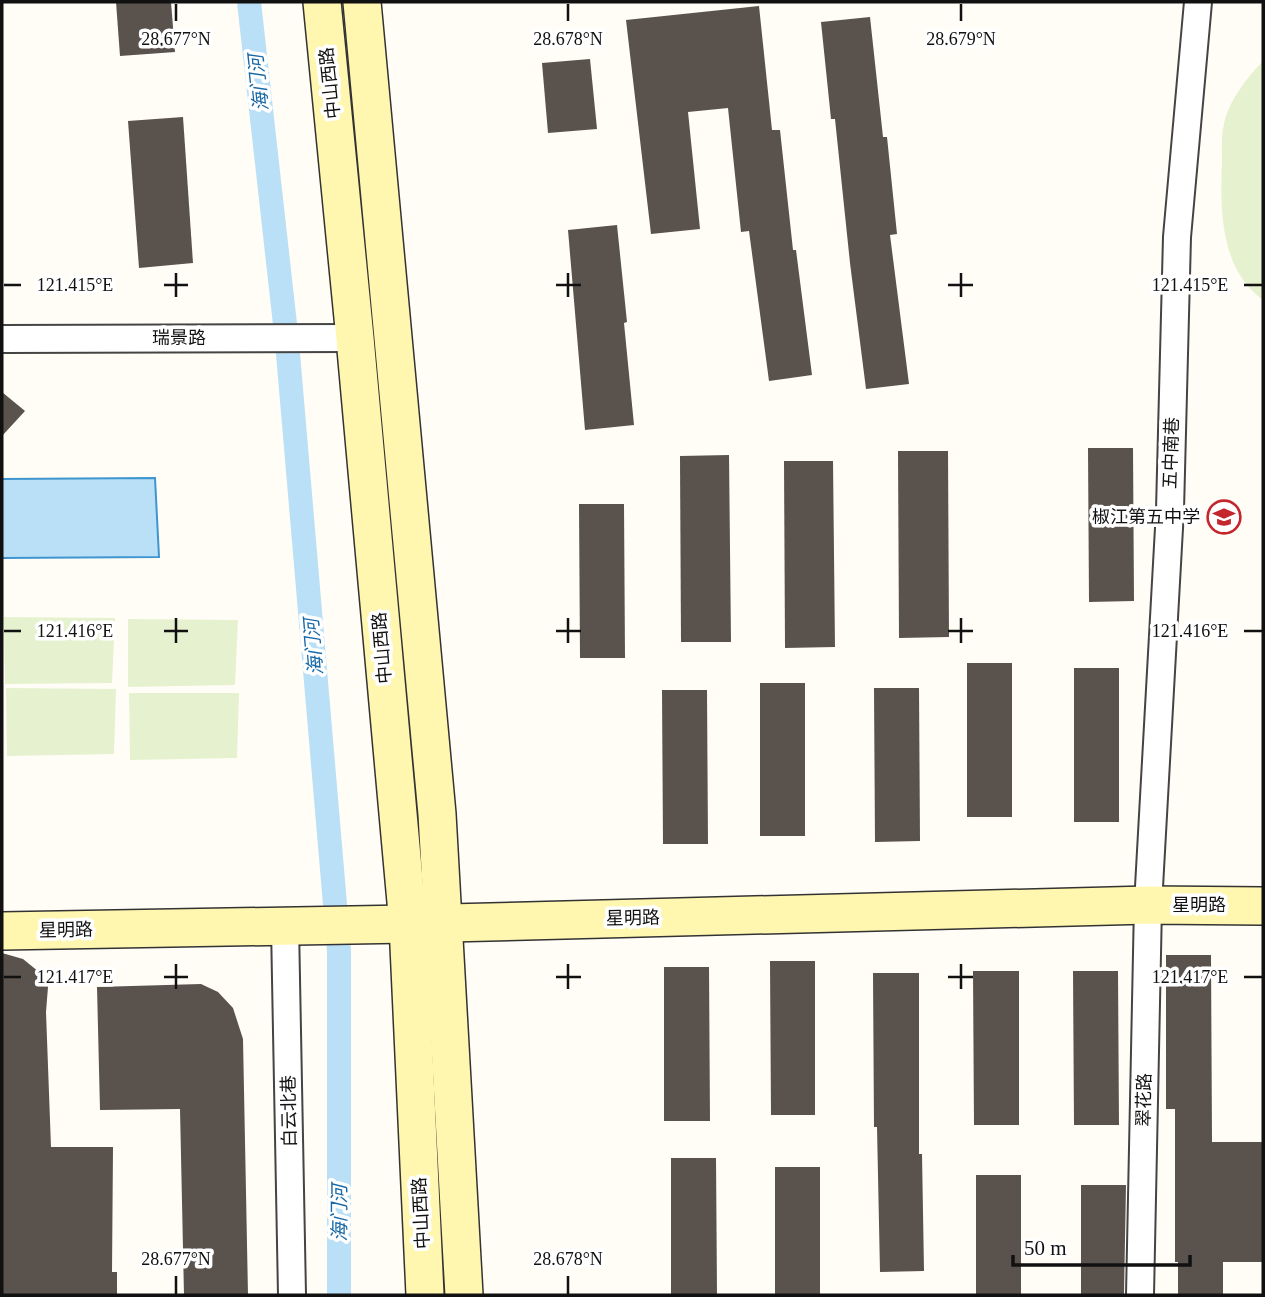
<svg xmlns="http://www.w3.org/2000/svg" width="1265" height="1297" font-family="'Times New Roman','Noto Sans SC',serif">
<style>
.pitch{fill:#e6f2cf}
.water{fill:#b9e0f7;stroke:#3f96cf;stroke-width:2}
.lines{fill:none;stroke-linecap:round;stroke-linejoin:round}
.canal{stroke:#b9e0f7;stroke-width:24}
.building{fill:#5a524d}
.street-casing{stroke:#444;stroke-width:30}
.secondary-casing{stroke:#333;stroke-width:40}
.street{stroke:#fff;stroke-width:26}
.secondary{stroke:#fff6b0;stroke-width:37}
.ticks{fill:none;stroke:#111;stroke-width:2.5}
.labels{text-anchor:middle;stroke-width:7;stroke-linejoin:round;paint-order:stroke}
.street-label{font-size:18px;fill:#111;stroke:#fff}
.poi-label{font-size:18px;fill:#111;stroke:#fff;text-anchor:end}
.water-label{font-size:19px;font-style:italic;fill:#1768a6;stroke:#fff}
.ticks-label{font-size:18px;text-anchor:middle;fill:#111;stroke:#fff;stroke-width:7;stroke-linejoin:round;paint-order:stroke}
</style>
<rect width="100%" height="100%" fill="#fffdf5"/>
<g class="pitch">
<path d="M1263,61V300C1220,269 1220,210 1222,162C1222,150 1221,136 1224,124C1229,100 1247,78 1263,61Z"/>
<polygon points="4,617 115,618 112,683 5,684"/>
<polygon points="128,619 238,620 235,685 128,687"/>
<polygon points="6,688 116,689 114,754 7,756"/>
<polygon points="129,693 239,693 237,758 130,760"/>
</g>
<polygon class="water" points="155,478 159,557 2,558 2,479"/>
<g class="lines">
<polyline class="canal" points="249,2 287,342 339,951 339,1295"/>
</g>
<g class="building">
<polygon points="116,2 171,2 175,52 120,56"/>
<polygon points="759,6 772,130 780,130 793,250 796,250 812,375 769,381 749,231 741,232 728,108 688,112 700,229 651,234 626,20"/>
<polygon points="870,17 883,137 887,137 897,234 890,235 909,384 866,389 850,263 835,119 831,119 821,22"/>
<polygon points="590,59 597,129 548,133 542,63"/>
<polygon points="183,117 193,263 139,268 128,121"/>
<polygon points="617,225 627,322 624,323 634,425 585,430 568,230"/>
<polygon points="2,392 25,411 2,436"/>
<polygon points="1088,448 1133,448 1134,601 1089,602"/>
<polygon points="898,451 948,451 949,637 899,638"/>
<polygon points="729,455 731,642 681,642 680,456"/>
<polygon points="784,461 833,461 835,647 785,648"/>
<polygon points="579,504 624,504 625,658 580,658"/>
<rect x="967" y="663" width="45" height="154"/>
<rect x="1074" y="668" width="45" height="154"/>
<rect x="760" y="683" width="45" height="153"/>
<polygon points="874,688 919,688 920,841 875,842"/>
<polygon points="662,690 707,690 708,844 663,844"/>
<polygon points="2,953 23,959 39,972 48,987 46,1012 51,1147 113,1147 112,1272 117,1272 117,1295 2,1295"/>
<polygon points="1166,955 1211,955 1212,1142 1263,1142 1263,1262 1223,1262 1223,1295 1178,1295 1178,1262 1175,1262 1175,1109 1166,1109"/>
<polygon points="770,961 815,961 815,1115 771,1115"/>
<polygon points="664,967 709,967 710,1121 664,1121"/>
<polygon points="973,971 1019,971 1019,1125 974,1125"/>
<polygon points="1073,971 1118,971 1119,1125 1074,1125"/>
<polygon points="873,973 919,973 919,1154 922,1154 924,1271 880,1272 877,1127 874,1127"/>
<polygon points="201,984 218,992 233,1008 243,1039 248,1295 184,1295 180,1109 100,1110 97,987"/>
<polygon points="671,1158 716,1158 717,1295 671,1295"/>
<rect x="775" y="1167" width="45" height="128"/>
<rect x="976" y="1175" width="45" height="120"/>
<polygon points="1081,1185 1126,1185 1124,1295 1081,1295"/>
</g>
<g class="lines">
<defs>
<g id="street">
<polyline points="2,339 355,338"/>
<polyline points="285,926 292,1295"/>
<polyline points="1140,1295 1148,905 1170,510 1177,237 1198,2"/>
</g>
<g id="secondary">
<polyline points="322,2 355,338 408,924 425,1295"/>
<polyline points="362,2 437,814 464,1295"/>
<polyline points="2,931 408,924 1148,905 1263,906"/>
</g>
</defs>
<use href="#street" class="street-casing"/>
<use href="#secondary" class="secondary-casing"/>
<use href="#street" class="street"/>
<use href="#secondary" class="secondary"/>
</g>
<path class="ticks" d="M176,4V21M568,4V21M961,4V21M176,273V297M568,273V297M961,273V297M4,285H21M164,285H188M556,285H581M948,285H973M1244,285H1262M176,618V643M568,618V643M961,618V643M4,631H21M164,631H188M556,631H581M948,631H973M1244,631H1262M176,964V989M568,964V989M961,964V989M4,977H21M164,977H188M556,977H581M948,977H973M1244,977H1262M176,1276V1294M568,1276V1294"/>
<defs>
<symbol id="school-ring" viewBox="-11 -11 22 22"><circle r="9.5" fill="#fff" stroke="#c4262e" stroke-width="1.5"/><path d="M0-5L7-2L0 1L-7-2ZM-4 1L0 2.5L4 1V4Q0 6-4 4Z" fill="#c4262e"/></symbol>
</defs>
<g fill-rule="evenodd">
<use href="#school-ring" x="1205" y="498" width="38" height="38"/>
</g>
<g class="labels">
<g class="street-label">
<text transform="translate(330 83) rotate(-96)" y="6">中山西路</text>
<text x="179" y="344">瑞景路</text>
<text transform="translate(1171 453) rotate(-88)" y="6">五中南巷</text>
<text transform="translate(382 648) rotate(-95)" y="6">中山西路</text>
<text x="1199" y="911">星明路</text>
<text transform="translate(633 918) rotate(-1)" y="6">星明路</text>
<text transform="translate(66 930) rotate(-1)" y="6">星明路</text>
<text transform="translate(1144 1100) rotate(-89)" y="6">翠花路</text>
<text transform="translate(289 1111) rotate(-91)" y="6">白云北巷</text>
<text transform="translate(421 1213) rotate(-93)" y="6">中山西路</text>
</g>
<g class="poi-label">
<text x="1200" y="523">椒江第五中学</text>
</g>
<g class="water-label">
<text transform="translate(258 83) rotate(-96)" y="7">海门河</text>
<text transform="translate(313 647) rotate(-95)" y="7">海门河</text>
<text transform="translate(339 1213) rotate(-90)" y="7">海门河</text>
</g>
</g>
<g class="ticks-label">
<text x="176" y="45">28.677°N</text>
<text x="568" y="45">28.678°N</text>
<text x="961" y="45">28.679°N</text>
<text x="1190" y="291">121.415°E</text>
<text x="75" y="291">121.415°E</text>
<text x="1190" y="637">121.416°E</text>
<text x="75" y="637">121.416°E</text>
<text x="1190" y="983">121.417°E</text>
<text x="75" y="983">121.417°E</text>
<text x="176" y="1265">28.677°N</text>
<text x="568" y="1265">28.678°N</text>
</g>
<rect width="1265" height="1297" fill="none" stroke="#111111" stroke-width="7"/>
<path d="M1013 1255v10h177v-10" fill="none" stroke="#111111" stroke-width="3.5"/>
<text x="1024" y="1255" font-size="21" fill="#111111" stroke="#ffffff" stroke-width="5" paint-order="stroke">50 m</text>
</svg>
